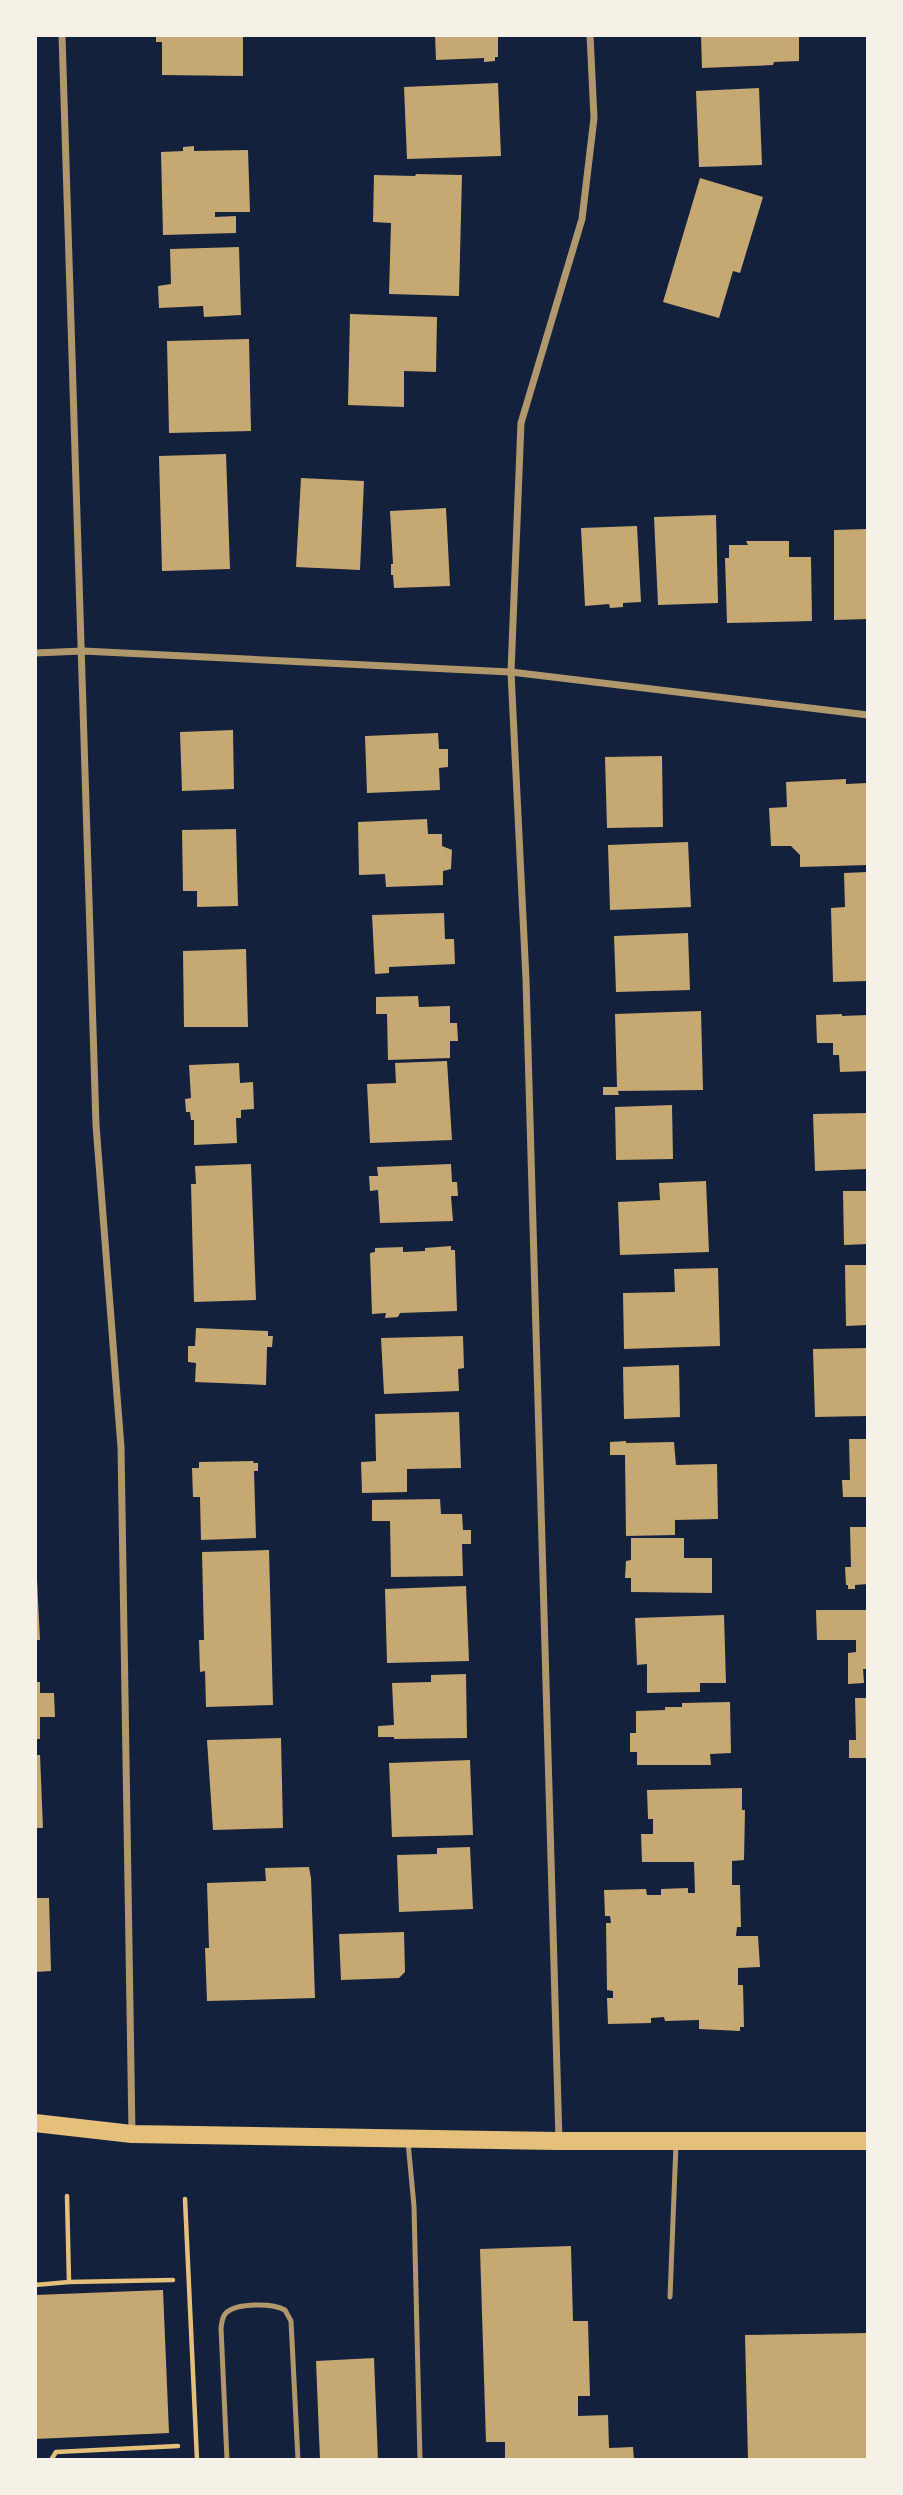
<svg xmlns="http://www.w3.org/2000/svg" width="903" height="2495" font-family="'Exo 2',sans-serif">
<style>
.building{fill:#c6a872}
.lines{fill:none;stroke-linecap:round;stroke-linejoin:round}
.path{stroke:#e5c07b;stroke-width:4.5}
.service{stroke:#b1986c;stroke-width:5}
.minor{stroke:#b1986c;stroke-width:7}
.primary{stroke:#e5c07b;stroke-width:18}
</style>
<rect width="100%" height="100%" fill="#14213d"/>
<g class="building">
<polygon points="156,35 243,35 243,76 162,75 162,42 156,42"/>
<polygon points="435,35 498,35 498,57 495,57 495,61 484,62 484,58 436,60"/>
<polygon points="701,35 799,35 799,61 774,62 773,65 702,68"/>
<polygon points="498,83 501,156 407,159 404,87"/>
<polygon points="759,88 762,165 699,167 696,91"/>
<polygon points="194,146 194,151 248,150 250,212 215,212 215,217 236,216 236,233 163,235 161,152 183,151 183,147"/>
<polygon points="416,174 462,175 459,296 389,294 391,223 373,222 374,175 415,176"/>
<polygon points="700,178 763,197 740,273 733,271 719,318 663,302"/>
<polygon points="239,247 241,315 204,317 203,306 159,308 158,286 171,284 170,249"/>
<polygon points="350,314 437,317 436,372 404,371 404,407 348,405"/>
<polygon points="249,339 251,431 169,433 167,341"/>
<polygon points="226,454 230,569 162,571 159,456"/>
<polygon points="301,478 364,481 360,570 296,567"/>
<polygon points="446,508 450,586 394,588 393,575 391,575 391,564 393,564 390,511"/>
<polygon points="716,515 718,603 658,605 654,517"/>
<polygon points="637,526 641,602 623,603 623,607 610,608 609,604 585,606 581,528"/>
<polygon points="868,529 868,619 834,620 834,530"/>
<polygon points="746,541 789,541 789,557 811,557 812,621 727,623 725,558 729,558 729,545 748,545"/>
<polygon points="233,730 234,789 182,791 180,732"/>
<polygon points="438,733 439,749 448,749 448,767 439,768 440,790 367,793 365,736"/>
<polygon points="662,756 663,827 607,828 605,757"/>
<polygon points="846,779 846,784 868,783 868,865 800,867 800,855 791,846 771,846 769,808 787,807 786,782"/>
<polygon points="427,819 428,834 442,834 442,846 452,850 451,869 443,871 443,885 386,887 385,874 359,875 358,822"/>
<polygon points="236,829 238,906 197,907 197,891 183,891 182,830"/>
<polygon points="688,842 691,907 610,910 608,845"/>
<polygon points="868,872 868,981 833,982 831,908 845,907 844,873"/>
<polygon points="444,913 445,939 454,939 455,964 389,967 389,973 375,974 372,915"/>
<polygon points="688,933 690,990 616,992 614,936"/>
<polygon points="246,949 248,1027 184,1027 183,951"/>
<polygon points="418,996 419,1007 450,1006 450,1023 457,1023 458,1041 450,1041 450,1058 388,1060 387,1014 376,1014 376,997"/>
<polygon points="701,1011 703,1090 618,1091 619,1095 603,1095 603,1087 617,1087 615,1014"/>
<polygon points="842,1014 842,1016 868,1015 868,1071 840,1072 839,1055 833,1055 833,1043 817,1043 816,1015"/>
<polygon points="447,1061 452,1140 370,1143 367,1084 396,1083 395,1063"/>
<polygon points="239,1063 240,1083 253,1082 254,1109 241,1110 241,1118 236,1118 237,1143 194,1145 194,1120 191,1120 190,1112 186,1112 185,1099 191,1098 189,1065"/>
<polygon points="672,1105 673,1159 616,1160 615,1107"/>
<polygon points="868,1113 868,1169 815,1171 813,1114"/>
<polygon points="251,1164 256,1300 194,1302 191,1184 196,1184 195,1166"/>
<polygon points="451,1164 452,1182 457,1182 458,1196 451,1196 453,1221 380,1223 378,1190 370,1191 369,1176 378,1176 377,1167"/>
<polygon points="706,1181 709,1252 620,1255 618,1202 660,1200 659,1183"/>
<polygon points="843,1191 868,1191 868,1244 844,1245"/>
<polygon points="451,1246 451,1250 455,1250 457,1311 400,1313 398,1317 385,1318 386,1313 372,1314 370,1253 375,1252 375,1248 403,1247 403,1252 425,1251 425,1248"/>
<polygon points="845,1265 868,1265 868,1325 846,1326"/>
<polygon points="718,1268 720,1346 624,1349 623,1293 675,1292 674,1269"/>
<polygon points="196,1328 268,1331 268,1336 273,1336 272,1347 267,1347 266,1385 195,1382 196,1363 188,1362 188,1346 195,1346"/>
<polygon points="463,1336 464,1368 458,1369 459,1391 384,1394 381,1338"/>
<polygon points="868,1348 868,1416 815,1417 813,1349"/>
<polygon points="679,1365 680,1417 624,1419 623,1367"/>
<polygon points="459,1412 461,1468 407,1469 407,1492 362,1493 361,1462 376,1461 375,1414"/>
<polygon points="849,1439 868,1439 868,1497 843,1497 842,1480 850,1480"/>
<polygon points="626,1441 626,1443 674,1442 676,1465 717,1464 718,1519 675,1520 675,1535 626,1536 625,1455 610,1455 610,1442"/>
<polygon points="254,1461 253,1463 258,1463 258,1471 254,1471 256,1538 201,1540 200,1497 193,1497 192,1468 199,1468 199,1462"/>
<polygon points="440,1499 441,1514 462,1514 463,1530 471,1530 471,1544 462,1544 463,1576 391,1577 390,1521 372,1521 372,1500"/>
<polygon points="850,1527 868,1527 868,1584 855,1585 855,1589 848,1589 848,1585 846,1585 845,1567 851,1567"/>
<polygon points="631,1538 684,1538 684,1558 712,1558 712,1593 631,1592 631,1578 625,1578 626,1561 631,1560"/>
<polygon points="269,1550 273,1705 206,1707 205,1671 200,1672 199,1640 204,1640 202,1552"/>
<polygon points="35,1580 37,1580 40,1640 35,1640"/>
<polygon points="466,1586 469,1661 387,1663 385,1589"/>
<polygon points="816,1610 868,1610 868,1669 863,1669 864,1683 848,1684 848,1653 856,1652 856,1640 817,1640"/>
<polygon points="724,1615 726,1683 700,1683 700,1692 647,1693 647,1664 637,1665 635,1618"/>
<polygon points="466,1674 467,1738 394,1739 394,1737 378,1737 378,1726 394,1725 392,1683 431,1682 431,1675"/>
<polygon points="35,1682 40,1682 40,1693 54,1693 55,1717 40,1717 40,1739 35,1739"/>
<polygon points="855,1698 868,1698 868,1758 849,1758 849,1740 856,1740"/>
<polygon points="730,1702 731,1753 710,1754 711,1765 637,1765 637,1752 630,1752 630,1733 636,1733 636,1711 665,1710 665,1707 682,1707 682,1703"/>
<polygon points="281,1738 283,1828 213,1830 207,1740"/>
<polygon points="35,1755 40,1755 43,1828 35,1828"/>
<polygon points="470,1760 473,1835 392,1837 389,1763"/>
<polygon points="742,1788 742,1810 745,1810 744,1860 732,1861 732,1885 740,1885 741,1927 737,1927 736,1936 758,1936 760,1967 738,1968 738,1985 743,1985 744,2027 740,2027 740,2031 699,2029 699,2020 665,2021 664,2017 651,2018 651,2023 608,2024 607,1998 613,1998 613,1991 607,1990 606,1923 611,1923 610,1916 605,1916 604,1890 646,1889 647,1895 661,1895 661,1889 688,1888 688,1893 695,1893 694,1862 642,1862 641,1834 653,1834 653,1819 648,1819 647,1790"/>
<polygon points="470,1847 473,1909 399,1912 397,1855 437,1854 437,1848"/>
<polygon points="309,1867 311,1878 315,1998 207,2001 205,1948 209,1948 207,1883 266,1881 265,1868"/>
<polygon points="35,1898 49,1898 51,1971 35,1972"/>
<polygon points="404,1932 405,1972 399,1978 341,1980 339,1934"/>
<polygon points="571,2246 573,2321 588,2321 590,2396 578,2396 578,2416 608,2415 609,2448 633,2447 634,2460 505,2460 505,2442 486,2442 480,2249"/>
<polygon points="163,2290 169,2433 35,2439 35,2295"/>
<polygon points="868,2333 868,2460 748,2460 745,2335"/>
<polygon points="374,2358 378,2460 320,2460 316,2361"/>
</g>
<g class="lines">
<g class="path">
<polyline points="67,2196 69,2282"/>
<polyline points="185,2199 197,2460"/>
<polyline points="35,2285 69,2282 173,2280"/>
<polyline points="51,2460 56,2452 178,2446"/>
</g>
<g class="service">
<polyline points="408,2142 414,2206 420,2460"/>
<polyline points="670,2297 676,2144"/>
<path d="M227,2460L221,2328C222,2322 222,2316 227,2312C238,2303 273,2303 285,2310L291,2321L298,2460"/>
</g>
<g class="minor">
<polyline points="62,35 96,1125 121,1447 132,2133"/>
<polyline points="35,653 83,651 511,672 868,715"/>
<polyline points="559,2141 526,979 511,672 521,423 582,219 594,118 590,35"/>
</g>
<polyline class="primary" points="35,2123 132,2134 559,2141 868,2141"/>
</g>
<rect width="903" height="2495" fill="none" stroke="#f6f1e7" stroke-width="74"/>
</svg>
